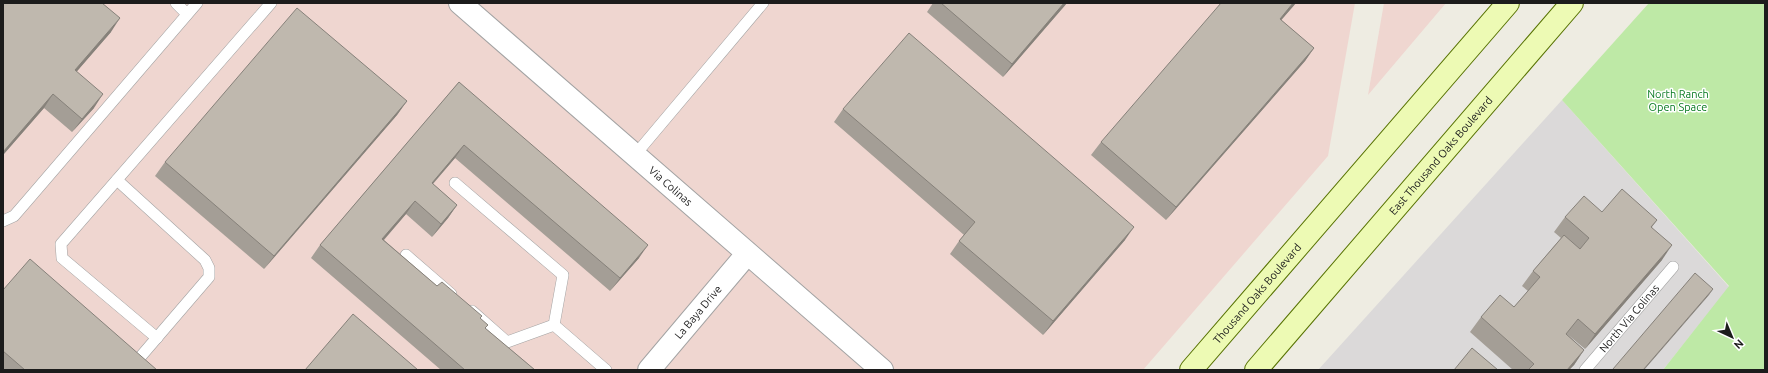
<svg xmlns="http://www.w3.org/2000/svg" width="1768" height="373" font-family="Ubuntu,sans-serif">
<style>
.residential{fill:#dbd9d9}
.commercial{fill:#efd6d0}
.grass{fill:#bee9a6}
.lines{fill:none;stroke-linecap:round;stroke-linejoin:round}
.service-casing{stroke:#a3a3a3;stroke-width:12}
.minor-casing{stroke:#a3a3a3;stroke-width:24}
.secondary-casing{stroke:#587303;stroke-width:24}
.service{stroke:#fff;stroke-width:11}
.minor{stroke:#fff;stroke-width:22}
.secondary{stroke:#edfab4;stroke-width:22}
.wall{fill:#a49e96}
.shaded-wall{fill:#86817a}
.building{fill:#bfb8ae;stroke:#86817a}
.labels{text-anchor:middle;stroke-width:3;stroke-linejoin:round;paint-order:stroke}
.park-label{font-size:11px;fill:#0a7b22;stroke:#fff}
.street-label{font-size:11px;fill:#1c1c1c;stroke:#fff}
</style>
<rect width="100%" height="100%" fill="#eeece2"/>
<polygon class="residential" points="1562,100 1729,287 1663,370 1318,370"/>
<g class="commercial">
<polygon points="3,3 1355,3 1328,156 1143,370 3,370"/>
<polygon points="1384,3 1446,3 1368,95"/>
</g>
<polygon class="grass" points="1649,3 1765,3 1765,370 1663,370 1729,286 1562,100"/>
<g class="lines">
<defs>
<g id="service">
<polyline points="176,3 187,14"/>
<polyline points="635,155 763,3"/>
<polyline points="117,180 205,260 209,268 209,277 136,362"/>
<polyline points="455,183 563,275 554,325 507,342 472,311"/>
<polyline points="3,221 14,216 27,201 197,3"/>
<polyline points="406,255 451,294"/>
<polyline points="554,325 606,370"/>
<polyline points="157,338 62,258 61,244 271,3"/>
<path id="s1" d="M1585,370L1673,267"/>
</g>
<g id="minor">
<path id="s2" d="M460,3L882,370"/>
<path id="s3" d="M649,370L747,254"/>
</g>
<g id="secondary">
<path id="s4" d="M1191,370L1508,3"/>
<path id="s5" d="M1256,370L1572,3"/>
</g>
</defs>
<use href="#service" class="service-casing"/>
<use href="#minor" class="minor-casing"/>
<use href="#secondary" class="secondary-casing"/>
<use href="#service" class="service"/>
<use href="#minor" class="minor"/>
<use href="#secondary" class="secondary"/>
</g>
<g class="wall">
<polygon points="3,3 111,32 76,72 94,108 72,132 44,108 3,155"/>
<polygon points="933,3 1067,3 1003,77 927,12"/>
<polygon points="1296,3 1281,20 1314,48 1305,61 1166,220 1091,155 1101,142"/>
<polygon points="459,82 639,258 610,291 455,158 433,184 457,205 448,218 432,237 406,214 384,240 437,286 480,318 485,328 535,370 441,370 311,258 320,245"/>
<polygon points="407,101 397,115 264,269 155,176 165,162"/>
<polygon points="843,109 1125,240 1043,335 950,254 959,241 964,235 834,122"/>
<polygon points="1602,212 1657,220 1652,227 1662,260 1585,349 1567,334 1584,350 1574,365 1569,370 1513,370 1470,332 1481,317 1514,307 1528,291 1522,286 1533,271 1561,238 1554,232 1565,217"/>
<polygon points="3,290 157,370 3,370"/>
</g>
<g class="shaded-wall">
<polygon points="1064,3 1067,3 1003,77 1012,64"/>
<polygon points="1293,3 1296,3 1271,32 1280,19"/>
<polygon points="120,18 111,32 66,84 75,70"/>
<polygon points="1314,48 1305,61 1166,220 1176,207"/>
<polygon points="53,94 44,108 3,155 3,152"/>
<polygon points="103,94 94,108 72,132 82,119"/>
<polygon points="407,101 397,115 264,269 274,256"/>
<polygon points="464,145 455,158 422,196 432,183"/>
<polygon points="415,201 406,214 373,252 382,239"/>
<polygon points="457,205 448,218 432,237 441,224"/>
<polygon points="1134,227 1125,240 1043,335 1053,321"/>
<polygon points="648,245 639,258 610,291 620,278"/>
<polygon points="1672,245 1662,260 1585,349 1595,334"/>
<polygon points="1713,289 1709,295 1644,370 1643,370"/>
<polygon points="1584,350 1574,365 1569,370 1567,370"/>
</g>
<g class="building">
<polygon points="3,3 102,3 120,18 75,70 103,94 82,119 53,94 3,152"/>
<polygon points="941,3 1064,3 1012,64"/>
<polygon points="1221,3 1293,3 1280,19 1314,48 1176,207 1101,142"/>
<polygon points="297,8 407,101 274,256 165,162"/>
<polygon points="909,33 1134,227 1053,321 959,241 975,222 843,109"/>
<polygon points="459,82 648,245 620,278 464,145 432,183 457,205 441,224 415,201 382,239 437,286 442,282 482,316 480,318 488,325 485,328 535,370 465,370 320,245"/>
<polygon points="1622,189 1657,220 1651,227 1672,245 1595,334 1578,319 1566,334 1584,350 1567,370 1528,370 1534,364 1481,317 1500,295 1514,307 1540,277 1533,271 1564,235 1580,249 1589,238 1565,217 1584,196 1602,212"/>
<polygon points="30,259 157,370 25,370 3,351 3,290"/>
<polygon points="1695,273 1713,289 1643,370 1614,370 1613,369"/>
<polygon points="353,314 418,370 305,370"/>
<polygon points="1472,348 1498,370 1454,370"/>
</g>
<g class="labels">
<g class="park-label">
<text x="1678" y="98">North Ranch<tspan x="1678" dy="13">Open Space</tspan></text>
</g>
<g class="street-label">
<text dy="4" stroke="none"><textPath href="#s5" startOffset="283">East Thousand Oaks Boulevard</textPath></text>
<text dy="4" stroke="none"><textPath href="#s2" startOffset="279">Via Colinas</textPath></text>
<text dy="4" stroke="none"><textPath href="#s4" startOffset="101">Thousand Oaks Boulevard</textPath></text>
<text dy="4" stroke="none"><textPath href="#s3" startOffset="76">La Baya Drive</textPath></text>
<text dy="4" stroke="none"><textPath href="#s1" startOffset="68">North Via Colinas</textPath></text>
</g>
</g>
<rect width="1768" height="373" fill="none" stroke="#1c1c1c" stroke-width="8"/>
<g transform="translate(1732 337) rotate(136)" stroke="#ffffff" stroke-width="3" paint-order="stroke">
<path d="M0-3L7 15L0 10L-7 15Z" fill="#1c1c1c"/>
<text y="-6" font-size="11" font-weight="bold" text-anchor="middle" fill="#1c1c1c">N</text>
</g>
</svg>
